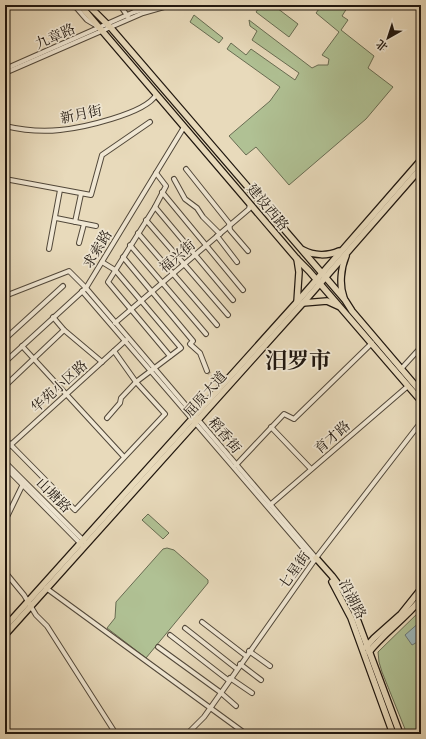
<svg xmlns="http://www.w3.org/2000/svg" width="426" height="739" font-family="'Sorts Mill Goudy','Noto Serif SC',serif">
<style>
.green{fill:#b0c194;stroke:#686c52}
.water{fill:#9cb8bc;stroke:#6a7877}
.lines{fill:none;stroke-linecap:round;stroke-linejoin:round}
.minor-tunnel{stroke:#c0b399;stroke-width:4;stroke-dasharray:4 2;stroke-linecap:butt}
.minor-casing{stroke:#52483a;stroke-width:6}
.major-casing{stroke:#20170f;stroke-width:8}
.minor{stroke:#f0e7d3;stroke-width:4}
.major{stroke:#e8dabb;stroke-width:5.5}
.labels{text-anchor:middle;stroke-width:3.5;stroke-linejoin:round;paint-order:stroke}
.street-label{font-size:14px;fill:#20170f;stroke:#f0e7d3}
.town-label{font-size:22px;font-weight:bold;fill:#20170f;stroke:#f0e7d3}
</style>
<rect width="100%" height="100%" fill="#e8dabb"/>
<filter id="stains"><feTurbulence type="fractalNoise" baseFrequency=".005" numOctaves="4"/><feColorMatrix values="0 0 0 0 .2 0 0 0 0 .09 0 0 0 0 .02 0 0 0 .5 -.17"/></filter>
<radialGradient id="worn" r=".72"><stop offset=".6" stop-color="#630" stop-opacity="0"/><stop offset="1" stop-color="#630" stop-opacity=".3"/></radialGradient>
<g class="green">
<polygon points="261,5 273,5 298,24 289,37 256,12"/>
<polygon points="322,5 344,5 347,8 342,16 348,20 341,30 374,56 368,68 393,87 366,119 289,185 256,147 246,155 229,136 270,101 280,87 227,49 231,43 246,55 251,49 295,80 299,73 252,40 257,31 250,26 249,20 312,68 318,65 328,65 329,59 322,55 339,32 316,13"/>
<polygon points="194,15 223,38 219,43 190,22"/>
<polygon points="148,514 169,533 163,539 142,520"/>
<polygon points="167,548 174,550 208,580 208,583 146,658 107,628 115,618 116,602 163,549"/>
<polygon points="421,610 421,734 407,734 382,672 379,662 378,652"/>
</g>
<path class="water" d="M421,621C421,632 423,640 412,645L405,635Z"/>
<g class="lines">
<polyline class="minor-tunnel" points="207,371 215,379"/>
<defs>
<g id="minor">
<polyline points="74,5 87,20 97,26"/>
<polyline points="120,5 128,17"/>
<polyline points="5,69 134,12 157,5"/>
<polyline points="5,73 143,13 171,5"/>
<path d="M5,126C22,130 42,132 60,130C81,128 145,114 156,95"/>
<polyline points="186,169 229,223 230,230 248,251"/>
<polyline points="156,173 166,186 155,207 108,282 170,356"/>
<polyline points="5,179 91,195 102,155 150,122"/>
<polyline points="174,179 185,199 197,208 203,217 220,234"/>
<polyline points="162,192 243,290"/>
<polyline points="155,207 233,300"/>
<polyline points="56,218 96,226"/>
<polyline points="146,220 228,315"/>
<polyline points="75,222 81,194"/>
<polyline points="138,233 217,325"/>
<polyline points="217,236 237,262"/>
<polyline points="79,243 84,224"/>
<polyline points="130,245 206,334"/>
<polyline points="49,249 60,190"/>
<polyline points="123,257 193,341 190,344 200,353 207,371"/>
<polyline points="102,262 115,270 181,348 136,382 121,398 120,403 107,418"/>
<polyline points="82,291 314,561"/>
<polyline points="5,296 69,271 86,288 316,558"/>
<polyline points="53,317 64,330 102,362"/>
<polyline points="115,323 249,209 250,204"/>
<polyline points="5,339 63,286"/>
<polyline points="22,346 124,457"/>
<polyline points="5,362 86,288 184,127"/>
<polyline points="401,369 421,347"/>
<polyline points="215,379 222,385"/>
<polyline points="5,386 64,330"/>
<polyline points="271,427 311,469"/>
<polyline points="5,439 75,510 165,414 136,382 114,351"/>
<polyline points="5,450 126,340"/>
<polyline points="5,462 85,542"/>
<polyline points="236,465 284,414 294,419 372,343"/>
<polyline points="5,467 82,545"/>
<polyline points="270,505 408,386"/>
<polyline points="5,521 23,484"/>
<polyline points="5,572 24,595 36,615 47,626 116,734"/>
<polyline points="46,588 246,734"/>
<polyline points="202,622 246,656"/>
<polyline points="185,628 237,669"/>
<polyline points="170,635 228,680"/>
<polyline points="158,647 220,692 236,706"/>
<polyline points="249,651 270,666"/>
<polyline points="240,664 261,680"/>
<polyline points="230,678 252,693"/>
<polyline points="187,734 204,717 316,558 421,422"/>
</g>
<g id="major">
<polyline points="80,5 297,259 309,271 421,401"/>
<polyline points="88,5 111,28 345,300 352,311 421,392"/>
<path d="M303,250C314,256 328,256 339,251"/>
<path d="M344,298C339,285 341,268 346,256"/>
<polyline points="297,302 299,272 297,259"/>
<polyline points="303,303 327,301 338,306"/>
<polyline points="316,558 332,576 350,600 400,734"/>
<polyline points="332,582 351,618 393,734"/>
<polyline points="5,627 297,302 421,160"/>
<polyline points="5,635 303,303 421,168"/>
<polyline points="366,647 374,638 401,614 421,589"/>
<path d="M369,652C384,633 405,619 421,599"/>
</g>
</defs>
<use href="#minor" class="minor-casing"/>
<use href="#major" class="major-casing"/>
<use href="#minor" class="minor"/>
<use href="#major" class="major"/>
</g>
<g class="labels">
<g class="street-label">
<text transform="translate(55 36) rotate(-24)" y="5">九章路</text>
<text transform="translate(81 114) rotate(-12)" y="5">新月街</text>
<text transform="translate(268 207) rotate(50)" y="5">建设西路</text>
<text transform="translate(97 249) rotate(-59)" y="5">求索路</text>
<text transform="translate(177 256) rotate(-40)" y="5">福兴街</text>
<text transform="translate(59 386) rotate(-42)" y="5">华苑小区路</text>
<text transform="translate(205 394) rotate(-48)" y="5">屈原大道</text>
<text transform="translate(225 435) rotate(50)" y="5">稻香街</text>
<text transform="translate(332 437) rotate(-41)" y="5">育才路</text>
<text transform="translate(54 495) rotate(45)" y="5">山塘路</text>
<text transform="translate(294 570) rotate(-54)" y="5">七星街</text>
<text transform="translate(353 599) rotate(63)" y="5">沿湖路</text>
</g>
<g class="town-label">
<text x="298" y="368">汨罗市</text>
</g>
</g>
<rect width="426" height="739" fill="none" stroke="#e8dabb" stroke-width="20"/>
<rect x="6" y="6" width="414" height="727" fill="none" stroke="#20170f" stroke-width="2"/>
<rect x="10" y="10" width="406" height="719" fill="none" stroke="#20170f"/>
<g transform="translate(388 38) rotate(219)" stroke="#f0e7d3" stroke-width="3" paint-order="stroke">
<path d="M0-3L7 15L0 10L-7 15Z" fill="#20170f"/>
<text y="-6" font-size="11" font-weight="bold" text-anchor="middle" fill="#20170f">北</text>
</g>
<rect width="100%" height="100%" filter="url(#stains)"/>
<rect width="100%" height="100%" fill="url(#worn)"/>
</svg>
